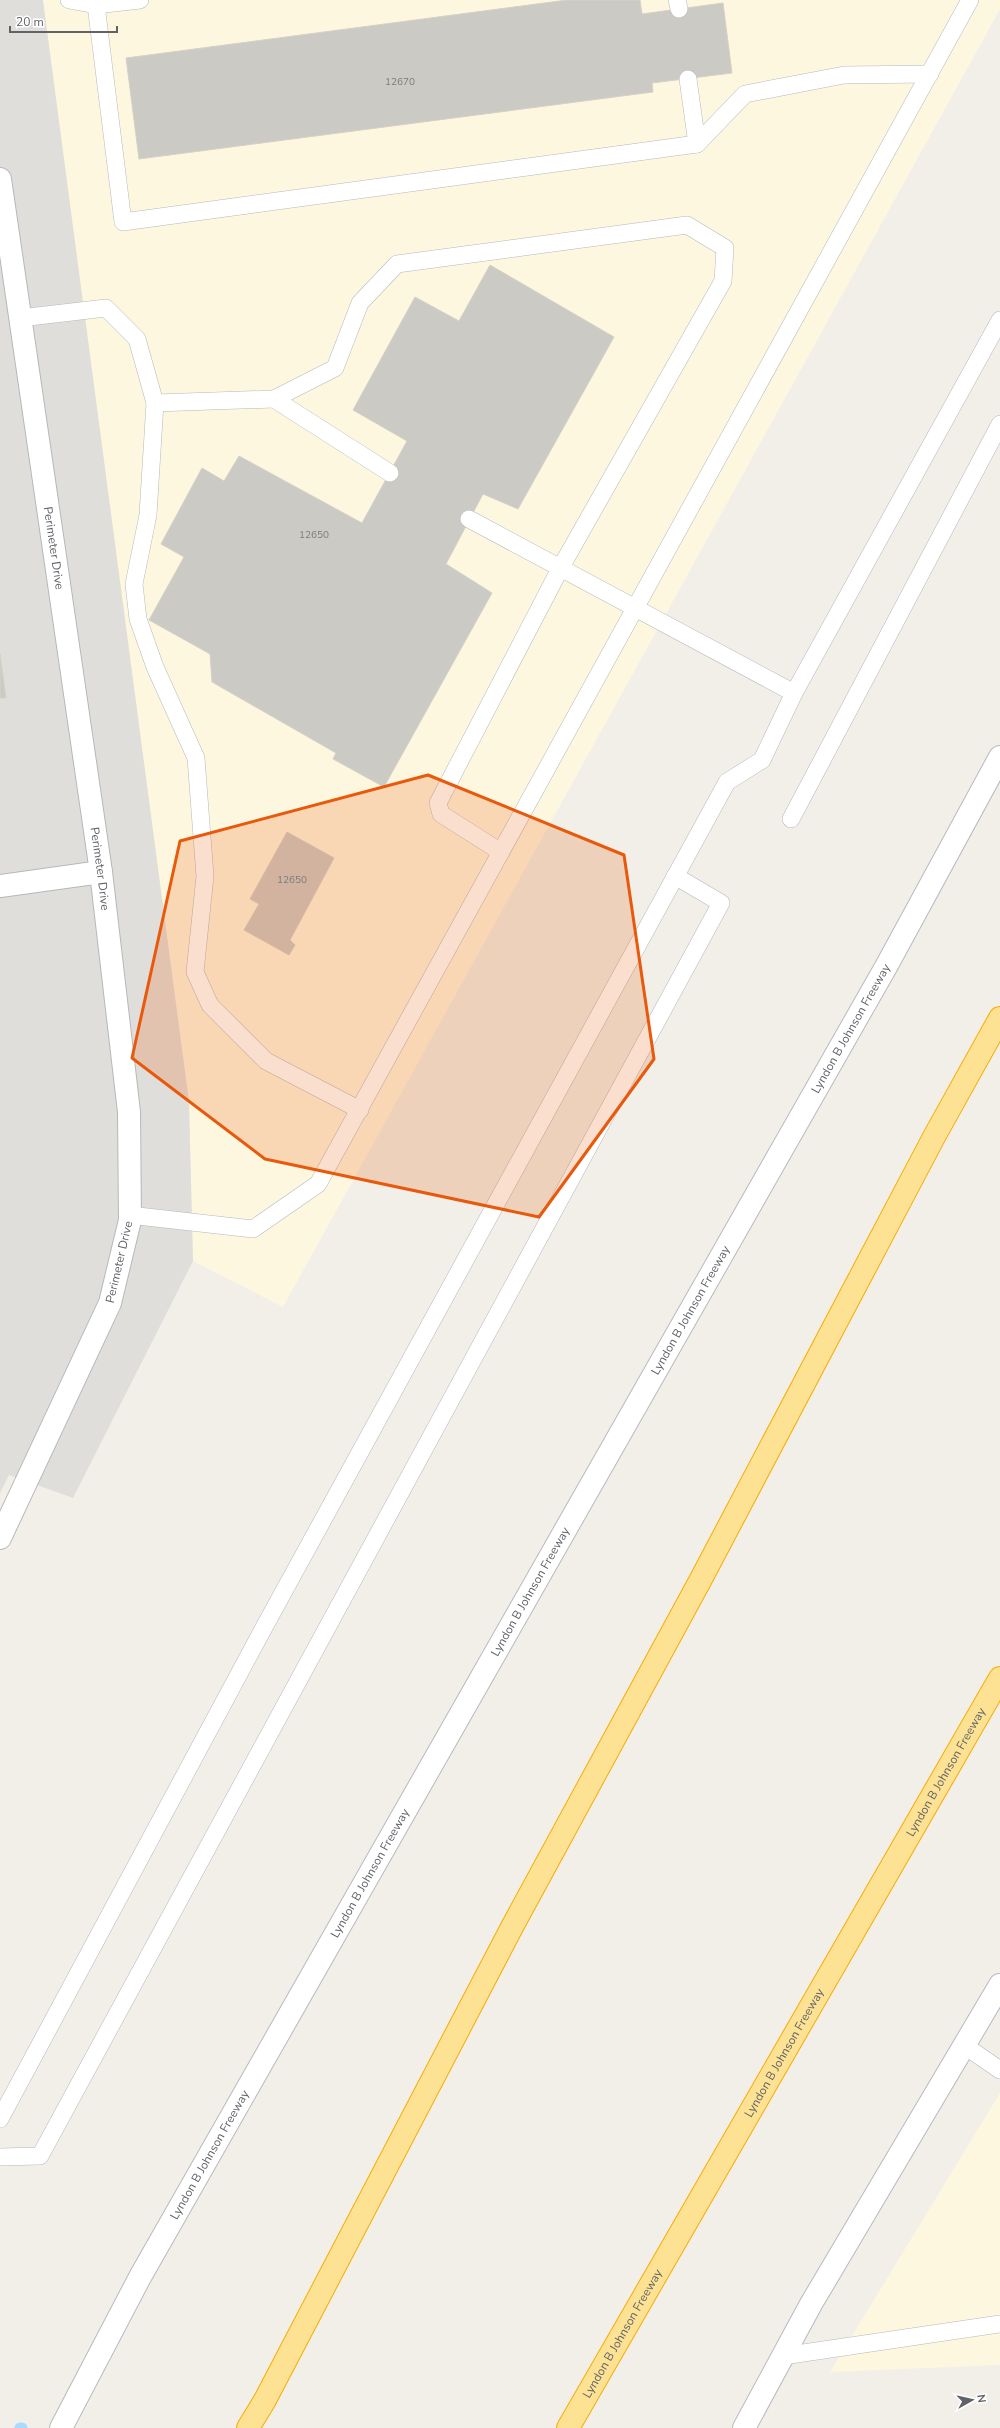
<svg xmlns="http://www.w3.org/2000/svg" width="1000" height="2428" font-family="'Nunito Sans',sans-serif">
<style>
.commercial{fill:#fef7e0}
.industrial{fill:#e0deda}
.lines{fill:none;stroke-linecap:round;stroke-linejoin:round}
.stream{stroke:#aadaff;stroke-width:11}
.building{fill:#cccac5;stroke:#d6d1c6}
.service-casing{stroke:#b5b8bc;stroke-width:18}
.minor-casing{stroke:#b5b8bc;stroke-width:24}
.secondary-casing{stroke:#b6babf;stroke-width:24}
.motorway-casing{stroke:#f9ab00;stroke-width:24}
.service{stroke:#fff;stroke-width:17}
.minor{stroke:#fff;stroke-width:22}
.secondary{stroke:#fff;stroke-width:22}
.motorway{stroke:#fde293;stroke-width:22}
.marked{fill:#e8590c;fill-opacity:0.2;stroke:#e8590c;stroke-width:3;stroke-linejoin:round}
.labels{text-anchor:middle;stroke-width:3;stroke-linejoin:round;paint-order:stroke}
.number-label{font-size:10px;fill:#7a7d7f}
.street-label{font-size:12px;fill:#5f6368;stroke:#fff}
</style>
<rect width="100%" height="100%" fill="#f1efe8"/>
<g class="commercial">
<polygon points="42,0 1000,0 1000,9 283,1307 193,1261 189,1102"/>
<polygon points="1000,2093 1000,2365 830,2372"/>
</g>
<polygon class="industrial" points="0,0 43,0 189,1102 193,1261 73,1498 9,1475 0,1493"/>
<g class="lines">
<polyline class="stream" points="20,2428 22,2428"/>
</g>
<g class="building">
<polygon points="567,0 640,0 642,14 723,3 732,73 652,83 653,92 139,159 126,58"/>
<polygon points="490,265 614,337 518,509 483,494 446,564 492,593 384,787 333,759 336,753 212,682 210,654 149,620 184,557 161,544 202,468 224,481 239,456 362,523 407,441 353,410 415,297 459,321"/>
<polygon points="0,654 6,698 0,698"/>
<polygon points="287,832 334,858 290,940 295,945 289,955 244,930 259,904 250,899"/>
</g>
<g class="lines">
<defs>
<g id="service">
<polyline points="69,0 96,5 140,0"/>
<polyline points="677,0 679,9"/>
<polyline points="96,5 123,222 697,144 745,94 844,75 930,74"/>
<polyline points="688,79 697,144"/>
<polyline points="20,318 106,308 137,339 155,403 274,399 335,368 360,303 397,264 687,225 725,248 723,281 561,567 438,803 441,814 501,852"/>
<polyline points="274,399 390,473"/>
<polyline points="155,403 148,515 134,584 138,619 155,667 196,758 205,876 195,972 210,1005 266,1061 360,1110"/>
<polyline points="469,519 794,693 1000,320"/>
<polyline points="791,819 1000,424"/>
<polyline points="129,1215 253,1229 318,1184 970,0"/>
<polyline points="965,2046 1000,2070"/>
<polyline points="0,2119 261,1633 727,782 762,760 794,693"/>
<polyline points="0,2157 40,2156 721,903 675,876"/>
<polyline points="783,2356 1000,2324"/>
</g>
<g id="minor">
<path id="s1" d="M0,179L101,872L129,1112L130,1220L110,1303L0,1538"/>
<polyline points="0,886 101,872"/>
</g>
<g id="secondary">
<path id="s2" d="M61,2428L140,2277L887,965L1000,757"/>
<polyline points="744,2428 811,2304 1000,1985"/>
</g>
<g id="motorway">
<polyline points="248,2428 265,2400 512,1927 701,1579 935,1135 1000,1018"/>
<path id="s3" d="M568,2428L1000,1678"/>
</g>
</defs>
<use href="#service" class="service-casing"/>
<use href="#minor" class="minor-casing"/>
<use href="#secondary" class="secondary-casing"/>
<use href="#motorway" class="motorway-casing"/>
<use href="#service" class="service"/>
<use href="#minor" class="minor"/>
<use href="#secondary" class="secondary"/>
<use href="#motorway" class="motorway"/>
</g>
<path class="marked" d="M428,775L624,855L654,1059L539,1217L265,1159L132,1058L180,841Z"/>
<g class="labels">
<g class="number-label">
<text x="400" y="85">12670</text>
<text x="314" y="538">12650</text>
<text x="292" y="883">12650</text>
</g>
<g class="street-label">
<text dy="4" stroke="none"><textPath href="#s1" startOffset="373">Perimeter Drive</textPath></text>
<text dy="4" stroke="none"><textPath href="#s1" startOffset="697">Perimeter Drive</textPath></text>
<text dy="4" stroke="none"><textPath href="#s2" startOffset="1607">Lyndon B Johnson Freeway</textPath></text>
<text transform="translate(119 1262) rotate(-77)" y="4">Perimeter Drive</text>
<text dy="4" stroke="none"><textPath href="#s2" startOffset="1283">Lyndon B Johnson Freeway</textPath></text>
<text dy="4" stroke="none"><textPath href="#s2" startOffset="959">Lyndon B Johnson Freeway</textPath></text>
<text dy="4" stroke="none"><textPath href="#s3" startOffset="757">Lyndon B Johnson Freeway</textPath></text>
<text dy="4" stroke="none"><textPath href="#s2" startOffset="635">Lyndon B Johnson Freeway</textPath></text>
<text dy="4" stroke="none"><textPath href="#s3" startOffset="433">Lyndon B Johnson Freeway</textPath></text>
<text dy="4" stroke="none"><textPath href="#s2" startOffset="311">Lyndon B Johnson Freeway</textPath></text>
<text dy="4" stroke="none"><textPath href="#s3" startOffset="109">Lyndon B Johnson Freeway</textPath></text>
</g>
</g>
<g transform="translate(972 2400) rotate(82)" stroke="#ffffff" stroke-width="3" paint-order="stroke">
<path d="M0-3L7 15L0 10L-7 15Z" fill="#5f6368"/>
<text y="-6" font-size="11" font-weight="bold" text-anchor="middle" fill="#5f6368">N</text>
</g>
<path d="M10 26v6h107v-6" fill="none" stroke="#5f6368" stroke-width="2"/>
<text x="16" y="26" font-size="12" fill="#5f6368" stroke="#ffffff" stroke-width="3" paint-order="stroke">20 m</text>
</svg>
